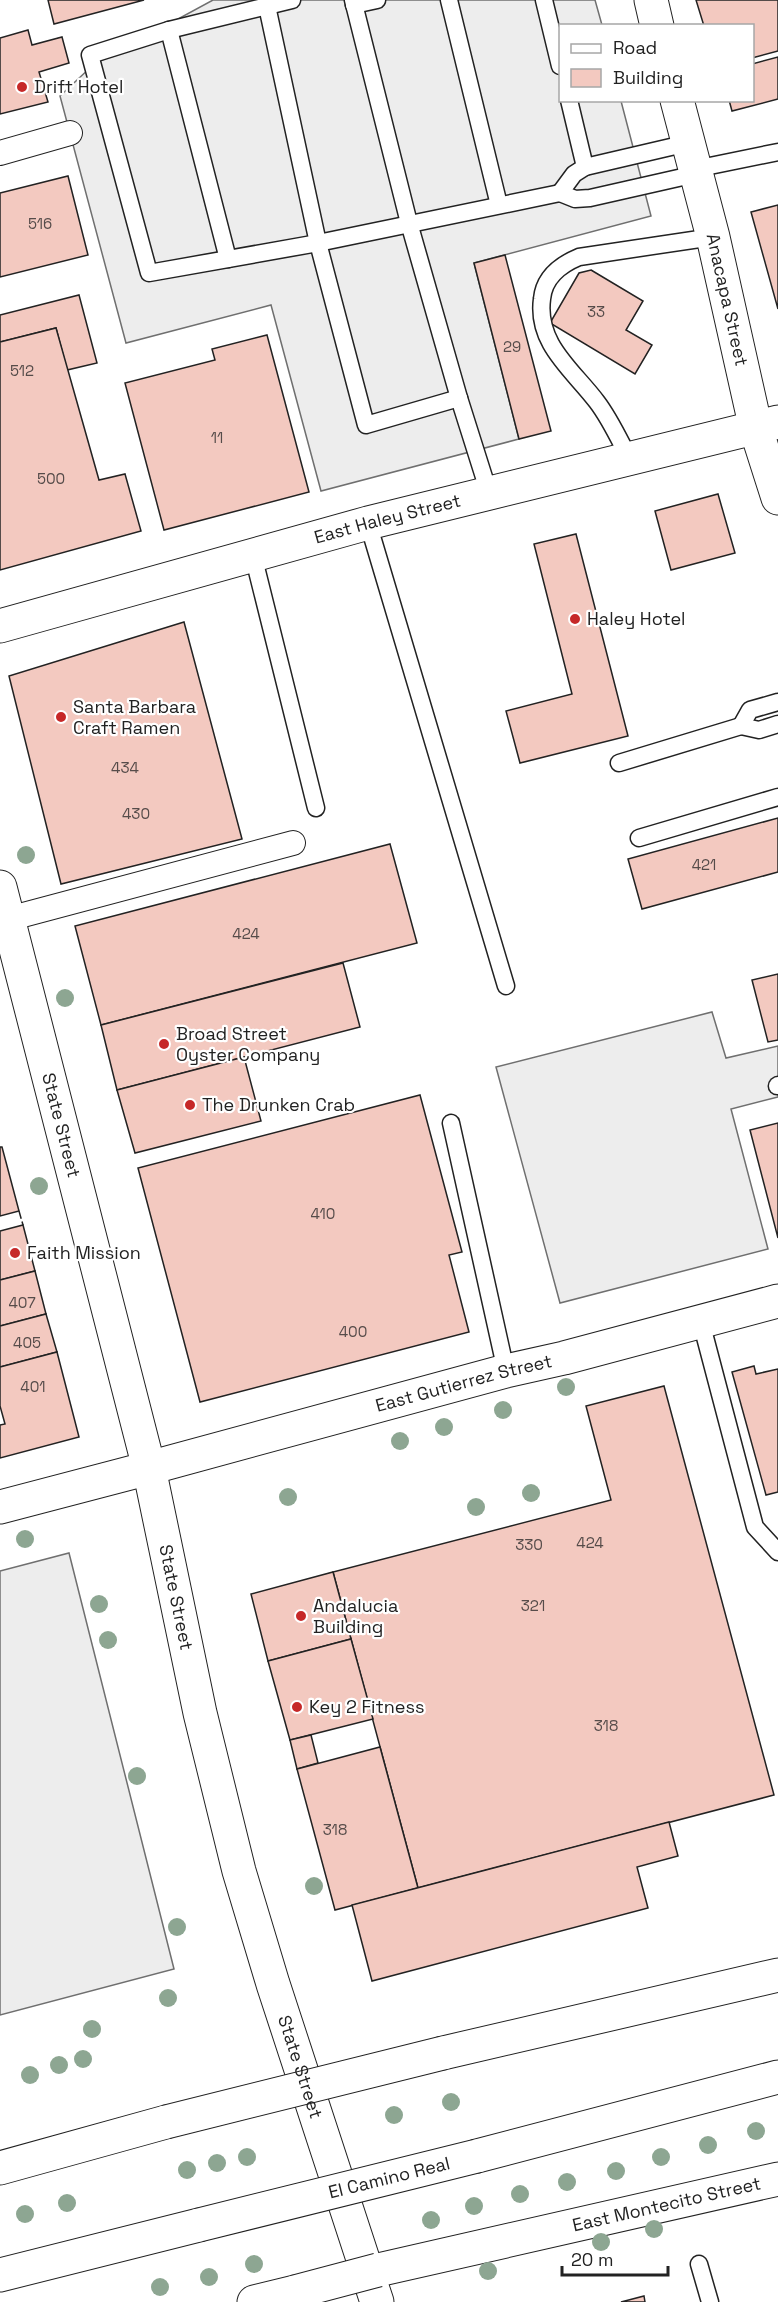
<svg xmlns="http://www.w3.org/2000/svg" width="778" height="2302" font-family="'Space Grotesk',sans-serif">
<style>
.parking{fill:#ededed;stroke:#6f6f6f;stroke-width:1.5}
.building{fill:#f3c9c0;stroke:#222;stroke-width:1.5}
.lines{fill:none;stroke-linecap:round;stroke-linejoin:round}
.service-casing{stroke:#222;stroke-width:19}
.pedestrian-casing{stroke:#222;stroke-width:26}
.tertiary-casing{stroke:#222;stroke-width:35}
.secondary-casing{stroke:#222;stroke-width:35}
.primary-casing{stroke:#222;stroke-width:35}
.motorway-casing{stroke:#222;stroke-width:35}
.service{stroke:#fff;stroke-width:16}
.pedestrian{stroke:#fff;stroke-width:24}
.tertiary{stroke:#fff;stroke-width:33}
.secondary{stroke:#fff;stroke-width:33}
.primary{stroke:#fff;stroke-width:33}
.motorway{stroke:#fff;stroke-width:33}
.tertiary-bridge-casing{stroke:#222;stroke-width:35;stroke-linecap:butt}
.motorway-bridge-casing{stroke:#222;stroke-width:35;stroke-linecap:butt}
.tertiary-bridge{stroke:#fff;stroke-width:33}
.motorway-bridge{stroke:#fff;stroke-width:33}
.fence{stroke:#222;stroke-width:1.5;stroke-dasharray:8 3;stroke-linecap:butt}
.tree{fill:#8da692}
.poi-dot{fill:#c62828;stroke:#fff;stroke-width:2}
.labels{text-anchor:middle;stroke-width:4.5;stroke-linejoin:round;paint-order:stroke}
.number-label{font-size:15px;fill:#564c4a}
.poi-label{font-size:18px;fill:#222;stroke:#fff;text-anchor:start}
.street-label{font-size:18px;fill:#222;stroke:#fff}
</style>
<rect width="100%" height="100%" fill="#fff"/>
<g class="parking">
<polygon points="213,0 595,0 602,25 560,26 560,100 621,101 651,216 474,263 519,439 321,491 271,305 126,343 60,96 93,65"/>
<polygon points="712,1012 726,1058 778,1046 778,1097 731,1109 768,1249 560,1303 496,1067"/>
<polygon points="69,1553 174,1969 0,2015 0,1571"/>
</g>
<g class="building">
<polygon points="48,0 144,0 54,24"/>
<polygon points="696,0 778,0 778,51 752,58 752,26 704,26"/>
<polygon points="28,30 32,45 62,37 69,63 39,72 48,102 0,114 0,38"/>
<polygon points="778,57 778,99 732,111 729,100 752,100 752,64"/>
<polygon points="68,176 88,255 0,277 0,193"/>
<polygon points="778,205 778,309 751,212"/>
<polygon points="505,255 551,431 519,439 474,263"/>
<polygon points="591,270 643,301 626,330 652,345 635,374 550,323 579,273"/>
<polygon points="79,295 97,363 67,370 56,328 0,342 0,315"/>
<polygon points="56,328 99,480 125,474 141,531 0,570 0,342"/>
<polygon points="267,335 309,492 164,530 125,383 215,360 212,349"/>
<polygon points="718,494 735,553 671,570 655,511"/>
<polygon points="576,534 628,736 520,763 506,711 572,694 534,544"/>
<polygon points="184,622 242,839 61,884 9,676"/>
<polygon points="778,818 778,872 642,909 628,859"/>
<polygon points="390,844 417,943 101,1025 75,926"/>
<polygon points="343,963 360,1027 117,1090 101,1025"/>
<polygon points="778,974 778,1040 768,1042 752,980"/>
<polygon points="244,1057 261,1121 135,1153 117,1090"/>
<polygon points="420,1095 462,1252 449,1255 469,1332 200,1402 138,1168"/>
<polygon points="778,1123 778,1238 750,1130"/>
<polygon points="0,1147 2,1147 19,1211 0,1216"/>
<polygon points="23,1225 35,1271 0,1280 0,1231"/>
<polygon points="35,1271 46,1314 0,1326 0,1280"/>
<polygon points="46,1314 57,1352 0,1367 0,1326"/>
<polygon points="57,1352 79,1437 0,1458 0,1425 5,1424 0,1406 0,1367"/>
<polygon points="754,1366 756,1374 778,1369 778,1492 766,1495 732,1372"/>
<polygon points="664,1386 774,1795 418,1888 333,1572 611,1500 586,1406"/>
<polygon points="333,1572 351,1639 268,1661 251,1594"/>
<polygon points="351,1639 373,1719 290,1740 268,1661"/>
<polygon points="311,1735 318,1763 297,1769 290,1740"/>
<polygon points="380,1747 418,1888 335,1910 297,1769"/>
<polygon points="669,1822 678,1856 637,1867 648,1908 372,1981 352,1905"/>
<polygon points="644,2296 645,2302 621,2302"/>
</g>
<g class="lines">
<defs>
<g id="service">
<polyline points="292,0 169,30 90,55 149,273 318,243 560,193"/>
<polyline points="353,0 409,223 459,398 489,493"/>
<polyline points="449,0 499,205"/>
<polyline points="544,0 560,66"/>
<polyline points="354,5 377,0"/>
<polyline points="267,6 318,243 366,425 459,398"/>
<polyline points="169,30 228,259"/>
<polyline points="569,100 585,167"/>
<polyline points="688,143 585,167 574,174 560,193 575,199 590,198 696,174"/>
<polyline points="695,169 778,152"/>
<path d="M629,458C619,439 610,419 597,402C573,370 536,344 542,299C544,277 560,265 579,257L713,237"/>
<polyline points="368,523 506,986"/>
<polyline points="253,555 316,808"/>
<polyline points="778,702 750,710 741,726 759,730 778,724"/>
<polyline points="619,763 741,726"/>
<polyline points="639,838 778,797"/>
<polyline points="777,1086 778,1085"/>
<polyline points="451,1123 506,1371"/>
<polyline points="701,1322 755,1527 778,1552"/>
<polyline points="699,2264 710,2302"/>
</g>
<g id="pedestrian">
<polyline points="0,153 70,133"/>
<polyline points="8,919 293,843"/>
</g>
<g id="tertiary">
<polyline points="651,0 657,26"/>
<path id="s1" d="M677,100L713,237L756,429L778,498"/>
<path id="s2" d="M378,2270L778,2179"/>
<polyline points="254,2302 295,2292"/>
</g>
<g id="secondary">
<path id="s3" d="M0,626L368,523L778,422"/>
<path id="s4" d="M149,1468L506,1371L564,1358L778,1301"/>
</g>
<g id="primary">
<path id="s5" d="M0,887L149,1468L200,1713L239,1871L273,1984L377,2302"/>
<polyline points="0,1507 149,1468"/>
</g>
<g id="motorway">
<polyline points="443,2053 778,1975"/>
<polyline points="477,2156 778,2077"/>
<polyline points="0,2168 166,2122"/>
<polyline points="0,2275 199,2225"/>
</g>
</defs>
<use href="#service" class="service-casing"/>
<use href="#pedestrian" class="pedestrian-casing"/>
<use href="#tertiary" class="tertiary-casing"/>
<use href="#secondary" class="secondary-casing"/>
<use href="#primary" class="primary-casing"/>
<use href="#motorway" class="motorway-casing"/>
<use href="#service" class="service"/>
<use href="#pedestrian" class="pedestrian"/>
<use href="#tertiary" class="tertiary"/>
<use href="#secondary" class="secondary"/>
<use href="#primary" class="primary"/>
<use href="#motorway" class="motorway"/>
<defs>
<polyline id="tertiary-bridge" points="295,2292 378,2270"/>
<g id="motorway-bridge">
<polyline points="166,2122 443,2053"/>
<path id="s6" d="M199,2225L477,2156"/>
</g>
</defs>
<use href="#tertiary-bridge" class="tertiary-bridge-casing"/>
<use href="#motorway-bridge" class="motorway-bridge-casing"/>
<use href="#tertiary-bridge" class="tertiary-bridge"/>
<use href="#motorway-bridge" class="motorway-bridge"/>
<polyline class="fence" points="19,1211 23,1225"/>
</g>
<g class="tree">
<circle cx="26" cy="855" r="9"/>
<circle cx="65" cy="998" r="9"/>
<circle cx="39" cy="1186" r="9"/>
<circle cx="566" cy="1387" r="9"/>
<circle cx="503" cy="1410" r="9"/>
<circle cx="444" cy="1427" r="9"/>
<circle cx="400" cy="1441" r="9"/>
<circle cx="531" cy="1493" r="9"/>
<circle cx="288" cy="1497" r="9"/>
<circle cx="476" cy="1507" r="9"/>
<circle cx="25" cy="1539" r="9"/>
<circle cx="99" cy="1604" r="9"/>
<circle cx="108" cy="1640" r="9"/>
<circle cx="137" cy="1776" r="9"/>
<circle cx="314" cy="1886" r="9"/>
<circle cx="177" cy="1927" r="9"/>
<circle cx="168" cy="1998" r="9"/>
<circle cx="92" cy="2029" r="9"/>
<circle cx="83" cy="2059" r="9"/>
<circle cx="59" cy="2065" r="9"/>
<circle cx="30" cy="2075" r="9"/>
<circle cx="451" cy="2102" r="9"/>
<circle cx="394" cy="2115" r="9"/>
<circle cx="756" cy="2131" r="9"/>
<circle cx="708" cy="2145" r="9"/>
<circle cx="247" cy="2157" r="9"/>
<circle cx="661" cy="2157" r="9"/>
<circle cx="217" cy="2163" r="9"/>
<circle cx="187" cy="2170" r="9"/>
<circle cx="616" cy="2171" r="9"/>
<circle cx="567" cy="2182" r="9"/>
<circle cx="520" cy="2194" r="9"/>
<circle cx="67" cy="2203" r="9"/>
<circle cx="474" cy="2206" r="9"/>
<circle cx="25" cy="2214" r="9"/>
<circle cx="431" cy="2220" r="9"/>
<circle cx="654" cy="2229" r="9"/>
<circle cx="601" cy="2242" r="9"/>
<circle cx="254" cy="2264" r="9"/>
<circle cx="488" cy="2271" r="9"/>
<circle cx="209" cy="2277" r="9"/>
<circle cx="160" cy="2287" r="9"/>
</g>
<g class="poi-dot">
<circle cx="22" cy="87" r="6"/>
<circle cx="575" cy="619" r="6"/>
<circle cx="61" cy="717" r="6"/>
<circle cx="164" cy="1044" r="6"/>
<circle cx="190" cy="1105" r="6"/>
<circle cx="15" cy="1253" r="6"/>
<circle cx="301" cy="1616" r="6"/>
<circle cx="297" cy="1707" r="6"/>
</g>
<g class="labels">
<g class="number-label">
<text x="40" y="229">516</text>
<text x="596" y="317">33</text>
<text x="512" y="352">29</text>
<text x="22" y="376">512</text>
<text x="217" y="443">11</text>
<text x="51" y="484">500</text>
<text x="125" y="773">434</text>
<text x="136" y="819">430</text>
<text x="704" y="870">421</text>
<text x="246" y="939">424</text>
<text x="323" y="1219">410</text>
<text x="22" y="1308">407</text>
<text x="353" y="1337">400</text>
<text x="27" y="1348">405</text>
<text x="33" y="1392">401</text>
<text x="590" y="1548">424</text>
<text x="529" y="1550">330</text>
<text x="533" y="1611">321</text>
<text x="606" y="1731">318</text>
<text x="335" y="1835">318</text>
</g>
<g class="poi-label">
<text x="34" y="93">Drift Hotel</text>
<text x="587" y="625">Haley Hotel</text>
<text x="73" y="713">Santa Barbara<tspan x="73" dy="21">Craft Ramen</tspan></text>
<text x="176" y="1040">Broad Street<tspan x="176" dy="21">Oyster Company</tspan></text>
<text x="202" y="1111">The Drunken Crab</text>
<text x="27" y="1259">Faith Mission</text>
<text x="313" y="1612">Andalucia<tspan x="313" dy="21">Building</tspan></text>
<text x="309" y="1713">Key 2 Fitness</text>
</g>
<g class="street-label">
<text dy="6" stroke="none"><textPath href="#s1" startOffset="206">Anacapa Street</textPath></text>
<text dy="6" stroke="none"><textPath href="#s3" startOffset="402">East Haley Street</textPath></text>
<text dy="6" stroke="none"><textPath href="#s5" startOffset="246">State Street</textPath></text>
<text dy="6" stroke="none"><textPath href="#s4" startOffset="326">East Gutierrez Street</textPath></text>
<text dy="6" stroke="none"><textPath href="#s5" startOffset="732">State Street</textPath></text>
<text dy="6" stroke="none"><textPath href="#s5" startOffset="1218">State Street</textPath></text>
<text dy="6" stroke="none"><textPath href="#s6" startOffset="196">El Camino Real</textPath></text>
<text dy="6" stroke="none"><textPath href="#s2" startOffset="296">East Montecito Street</textPath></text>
</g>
</g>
<rect x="559" y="24" width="195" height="78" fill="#ffffff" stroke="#a7a7a7" stroke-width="1.5"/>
<rect x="571" y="44" width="30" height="9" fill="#ffffff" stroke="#a7a7a7" stroke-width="1.5"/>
<text x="613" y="54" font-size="18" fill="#222222">Road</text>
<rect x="571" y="69" width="30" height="18" fill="#f3c9c0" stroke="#a7a7a7" stroke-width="1.5"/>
<text x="613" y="84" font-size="18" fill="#222222">Building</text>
<path d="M562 2266v9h106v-9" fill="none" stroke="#222222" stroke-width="3"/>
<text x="571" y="2266" font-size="18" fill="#222222" stroke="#ffffff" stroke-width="4.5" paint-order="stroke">20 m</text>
</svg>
